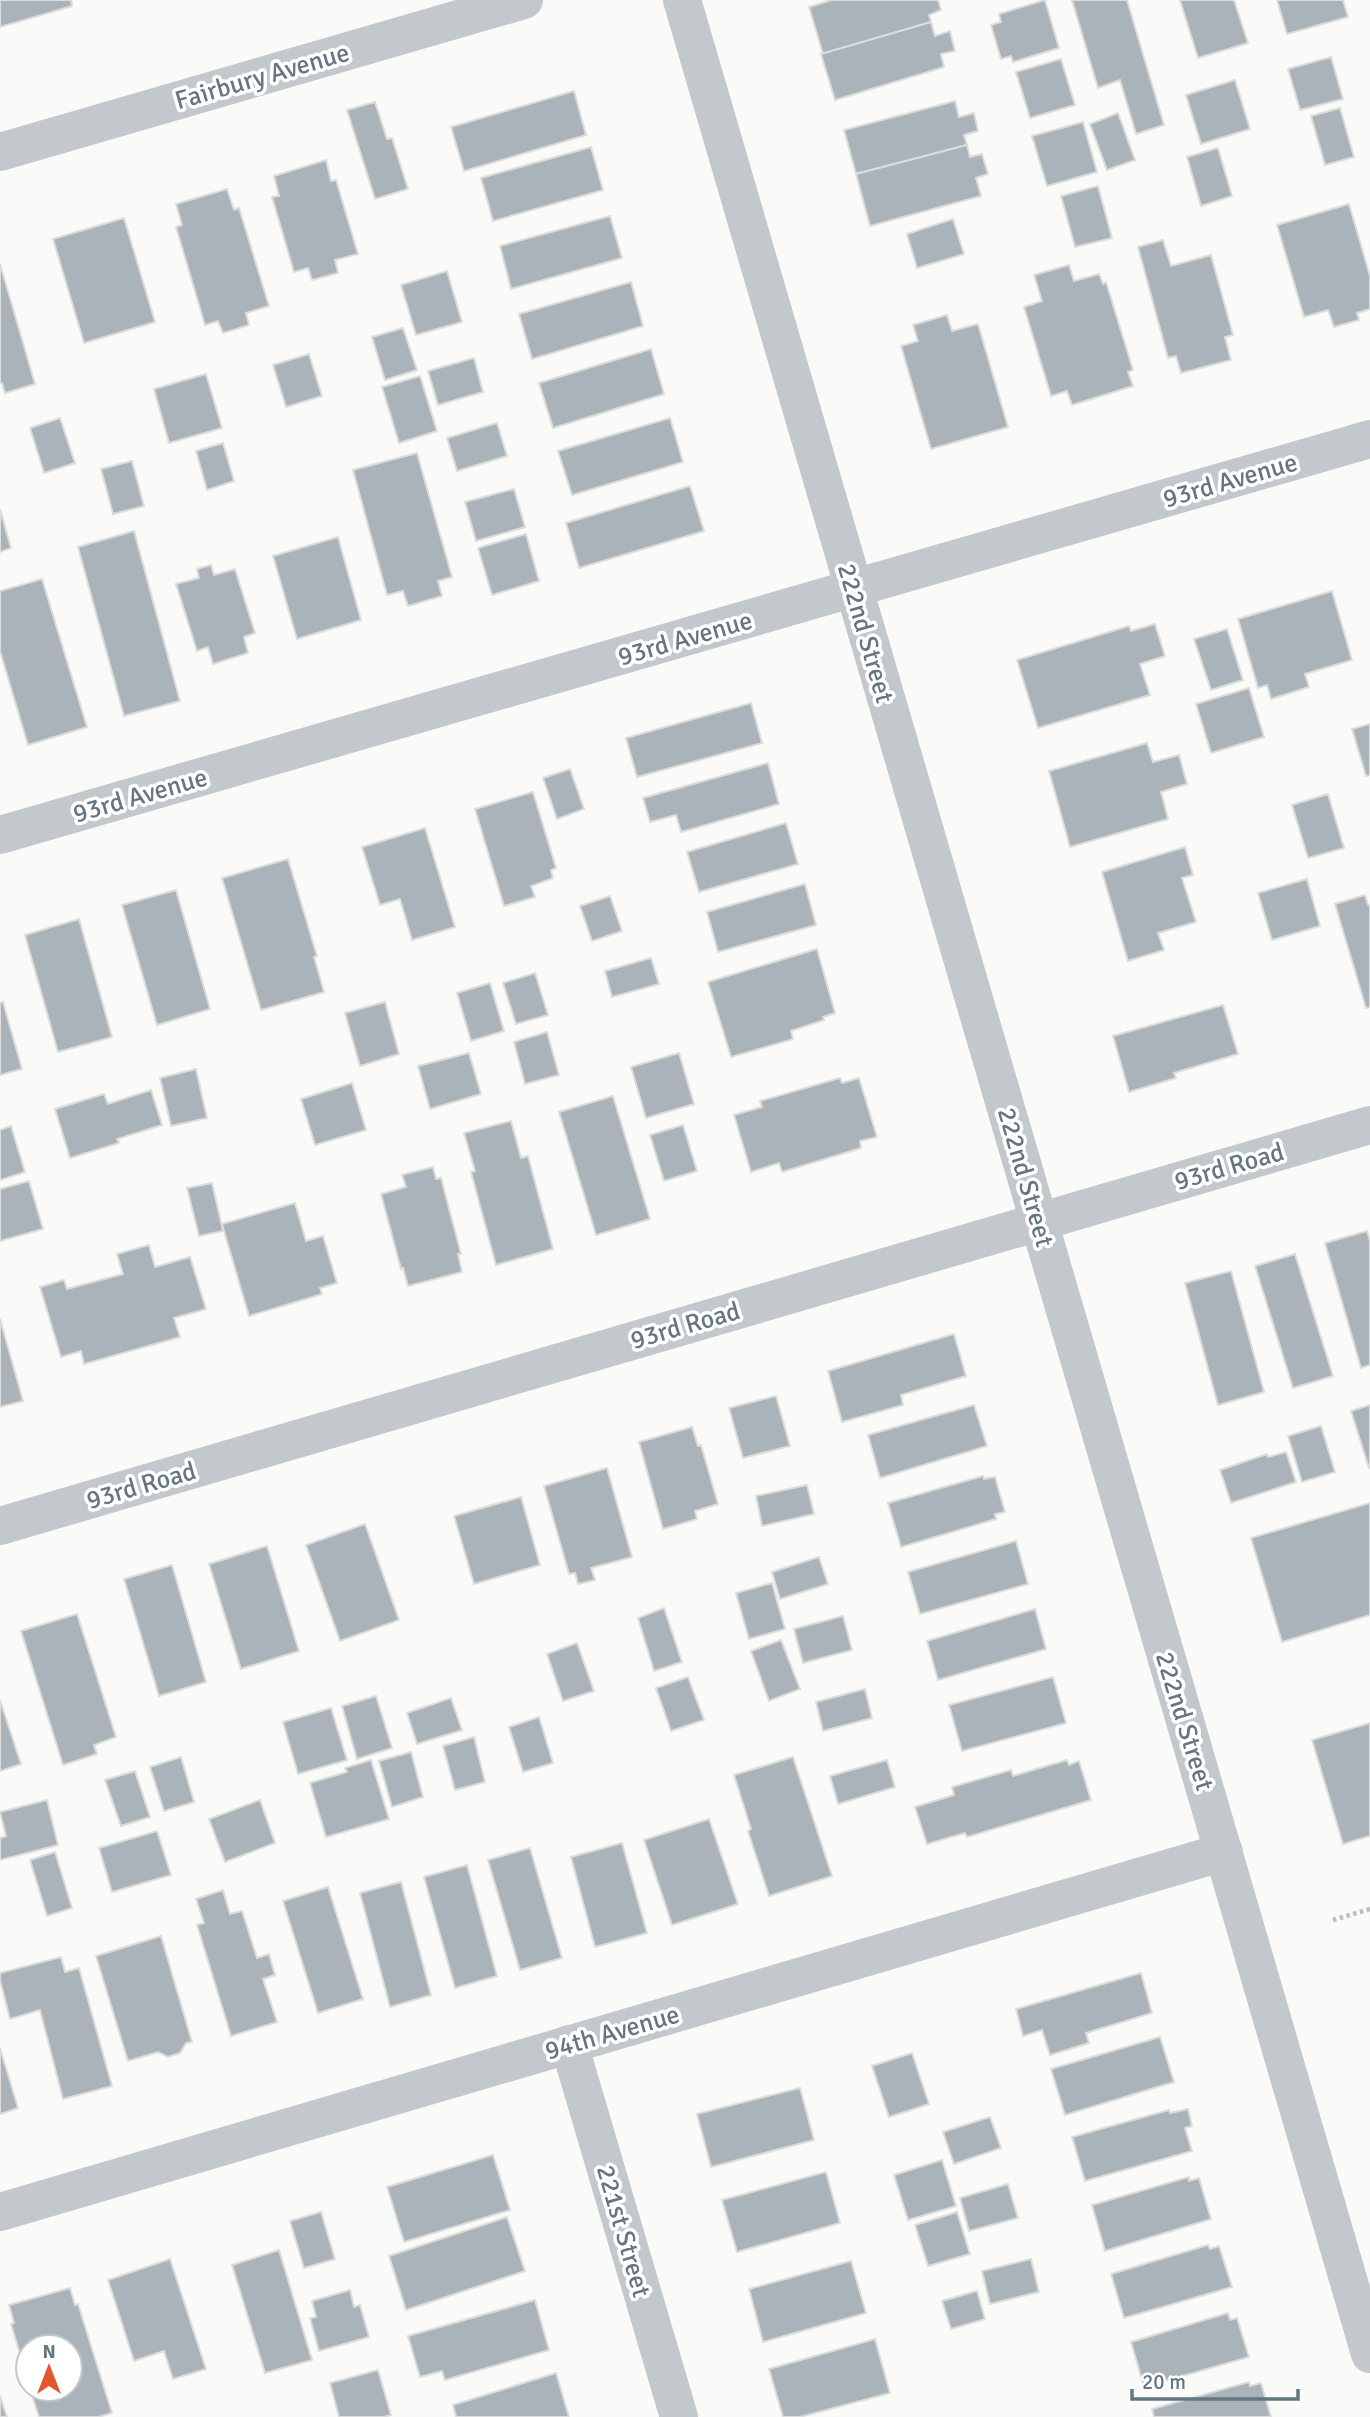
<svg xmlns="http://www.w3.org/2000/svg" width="1370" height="2417" font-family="Signika,sans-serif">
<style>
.building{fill:#aab3b9;stroke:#dcdcda;stroke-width:2}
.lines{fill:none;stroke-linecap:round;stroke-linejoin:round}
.path{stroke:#bbbfc2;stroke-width:4.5;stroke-dasharray:3.5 3.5;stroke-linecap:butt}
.street{stroke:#c3c8cc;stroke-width:38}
.labels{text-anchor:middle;stroke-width:7;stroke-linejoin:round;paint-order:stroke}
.street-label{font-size:26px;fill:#657683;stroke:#fff}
</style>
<rect width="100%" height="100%" fill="#fafaf8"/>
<g class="building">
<polygon points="0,0 71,0 72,6 0,27"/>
<polygon points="832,0 938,0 941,10 929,15 931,22 823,54 809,7"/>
<polygon points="1045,0 1059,48 1013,62 1011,56 1001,59 991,25 1001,22 999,14"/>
<polygon points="1072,0 1127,0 1164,125 1136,134 1120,80 1098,88"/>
<polygon points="1180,0 1234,0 1248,43 1198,58"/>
<polygon points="1277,0 1343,0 1348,17 1287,34"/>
<polygon points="931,22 935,36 950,31 955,51 941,54 944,67 835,100 821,54"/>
<polygon points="1331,57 1343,99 1300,110 1288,69"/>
<polygon points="1061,59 1075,105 1030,118 1016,72"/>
<polygon points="1235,80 1250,129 1201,144 1186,95"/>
<polygon points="574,91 586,135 464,171 451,127"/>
<polygon points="955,101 959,117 974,113 978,131 964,135 967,145 856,174 844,130"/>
<polygon points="375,102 387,139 392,138 408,189 375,199 347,110"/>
<polygon points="1340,108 1354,157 1325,165 1311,116"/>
<polygon points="1118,113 1135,160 1107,170 1090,124"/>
<polygon points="1083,122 1097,172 1047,186 1032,136"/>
<polygon points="967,145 970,157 982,154 988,174 976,178 981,196 870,226 856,174"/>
<polygon points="591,147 603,190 493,221 481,178"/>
<polygon points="1218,148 1232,196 1201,206 1187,157"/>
<polygon points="326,160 331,181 336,180 358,254 335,260 338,273 312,280 308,268 294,272 272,197 279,196 274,176"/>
<polygon points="1098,186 1112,238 1075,247 1061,196"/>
<polygon points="227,189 234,210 239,208 269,306 246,313 249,325 223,333 218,321 205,325 176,227 182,225 176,204"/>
<polygon points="1349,204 1370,276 1370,309 1357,313 1359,320 1334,327 1328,310 1304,317 1277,225"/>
<polygon points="610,216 622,258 511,289 500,246"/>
<polygon points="124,218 155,322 84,343 53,239"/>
<polygon points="953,219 964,254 917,268 907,234"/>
<polygon points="1163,240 1171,266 1211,255 1233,335 1225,337 1231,360 1181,373 1176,356 1168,358 1138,247"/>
<polygon points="0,264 35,384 5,393 2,383 0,383"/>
<polygon points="1069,265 1074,281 1099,274 1103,284 1106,282 1133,370 1128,372 1133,386 1072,405 1067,391 1051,396 1024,307 1042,301 1034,275"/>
<polygon points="447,271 462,322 416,335 401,285"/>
<polygon points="631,282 643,326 532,359 519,314"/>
<polygon points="947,315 952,331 978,324 1008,427 931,449 901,346 918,341 913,325"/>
<polygon points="403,328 417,370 385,380 372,337"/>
<polygon points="651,349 664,394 553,428 539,383"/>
<polygon points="309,354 322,396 286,407 273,365"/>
<polygon points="474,358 483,392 438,405 428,371"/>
<polygon points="206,374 222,428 169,443 154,389"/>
<polygon points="420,376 437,431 399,443 382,387"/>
<polygon points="60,418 75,463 44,473 30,428"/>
<polygon points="670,418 683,462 572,495 558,451"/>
<polygon points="497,423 507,456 457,471 447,438"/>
<polygon points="223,443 234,481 207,490 196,451"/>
<polygon points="417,453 452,577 438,581 442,596 408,606 403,591 387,595 353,470"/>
<polygon points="132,461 144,506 113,514 101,469"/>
<polygon points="690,486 704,531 579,568 566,523"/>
<polygon points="514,489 525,527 476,541 465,502"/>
<polygon points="0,509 11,548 0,552"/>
<polygon points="134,531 180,701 124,716 78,547"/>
<polygon points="526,534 539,581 492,595 478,548"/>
<polygon points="338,537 361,620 297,639 273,556"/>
<polygon points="211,565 214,575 235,569 255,633 244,637 248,653 213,664 208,647 197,651 176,584 199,578 197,569"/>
<polygon points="42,579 87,727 28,745 0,651 0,591"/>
<polygon points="1332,591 1352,660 1305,674 1309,687 1271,699 1267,685 1258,688 1238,619"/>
<polygon points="1155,624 1165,656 1140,664 1150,695 1038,728 1017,660 1129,626 1131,631"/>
<polygon points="1227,629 1243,680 1211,690 1194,639"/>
<polygon points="1249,688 1264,737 1211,753 1196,704"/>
<polygon points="751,703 762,743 637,777 626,738"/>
<polygon points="1370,724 1370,775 1366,776 1352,729"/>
<polygon points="1147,743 1153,762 1179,755 1187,784 1161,792 1168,819 1070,847 1049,771"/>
<polygon points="768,763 779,804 681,832 676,815 650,822 643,798"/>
<polygon points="570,769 584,809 557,819 543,778"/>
<polygon points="533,792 556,868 551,870 553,878 531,886 535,897 504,906 475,809"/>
<polygon points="1328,794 1344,848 1308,858 1292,805"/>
<polygon points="786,823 798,864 699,892 687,852"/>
<polygon points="425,828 455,927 412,940 400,899 380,905 362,847"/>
<polygon points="1185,847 1193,875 1182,878 1196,922 1158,933 1164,950 1128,961 1102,872"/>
<polygon points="288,859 317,956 314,957 324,992 261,1010 222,878"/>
<polygon points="1307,879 1320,926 1272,940 1258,893"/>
<polygon points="805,884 816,925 718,952 707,912"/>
<polygon points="176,890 210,1009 157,1025 122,905"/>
<polygon points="1365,895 1368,905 1370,905 1370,1007 1366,1008 1335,904"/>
<polygon points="610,896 622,931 592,941 580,906"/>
<polygon points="79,919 112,1037 58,1052 25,935"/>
<polygon points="817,949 835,1013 823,1017 824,1020 791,1031 793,1039 731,1057 708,982"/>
<polygon points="651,958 659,984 612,997 605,971"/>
<polygon points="535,973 548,1015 516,1024 503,983"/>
<polygon points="490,983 504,1031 471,1041 457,993"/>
<polygon points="3,1002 22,1069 0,1075 0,1003"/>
<polygon points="385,1002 399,1054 360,1066 345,1013"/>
<polygon points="1223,1005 1238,1054 1174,1073 1176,1078 1129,1092 1113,1036"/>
<polygon points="547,1032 559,1075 525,1084 514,1042"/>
<polygon points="469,1053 481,1094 430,1109 418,1066"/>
<polygon points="679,1053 694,1104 646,1118 631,1067"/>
<polygon points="196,1069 207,1118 171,1126 160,1078"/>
<polygon points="840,1078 842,1083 859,1078 877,1137 860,1141 861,1148 782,1172 779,1163 751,1172 734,1115 762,1107 760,1101"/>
<polygon points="352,1083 366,1130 315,1145 301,1099"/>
<polygon points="151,1090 162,1125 117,1139 119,1143 70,1158 55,1109 104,1094 108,1104"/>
<polygon points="613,1096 650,1219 596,1235 559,1112"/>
<polygon points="511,1121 521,1158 528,1156 553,1249 496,1265 471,1172 475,1171 464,1133"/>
<polygon points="683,1125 697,1171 664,1181 650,1135"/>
<polygon points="11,1126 25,1172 0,1180 0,1130"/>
<polygon points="433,1167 436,1179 441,1178 461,1254 458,1254 462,1272 408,1286 403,1268 401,1269 381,1194 406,1187 402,1175"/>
<polygon points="29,1181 43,1229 0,1241 0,1189"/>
<polygon points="212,1183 223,1231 199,1236 187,1188"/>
<polygon points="295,1203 306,1241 323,1236 337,1283 320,1288 322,1294 249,1316 222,1224"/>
<polygon points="1367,1231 1370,1241 1370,1365 1361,1368 1325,1243"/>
<polygon points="149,1245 155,1267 190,1257 206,1309 174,1318 180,1337 84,1364 81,1351 61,1357 40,1287 64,1280 67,1289 123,1274 117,1254"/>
<polygon points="1295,1254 1333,1376 1293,1388 1255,1266"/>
<polygon points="1231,1271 1264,1392 1218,1405 1185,1283"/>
<polygon points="0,1319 23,1401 0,1407"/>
<polygon points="954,1334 966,1376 901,1395 903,1405 842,1422 828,1371"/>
<polygon points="776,1396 790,1446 743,1458 729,1408"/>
<polygon points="974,1405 987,1446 880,1478 868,1435"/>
<polygon points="1370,1405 1370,1468 1369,1468 1351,1411"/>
<polygon points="1321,1426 1335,1472 1302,1482 1288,1436"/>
<polygon points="692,1427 698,1446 701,1445 718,1504 695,1511 697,1519 663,1529 639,1442"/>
<polygon points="1286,1452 1296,1482 1231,1503 1220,1470 1267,1454 1268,1457"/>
<polygon points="607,1468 632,1557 591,1568 595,1580 578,1584 575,1573 569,1574 544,1486"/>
<polygon points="983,1476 984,1479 995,1477 1005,1512 995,1514 996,1519 901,1547 888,1503"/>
<polygon points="807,1485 814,1514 762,1526 756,1496"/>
<polygon points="521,1497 540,1565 474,1584 454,1516"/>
<polygon points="1370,1503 1370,1615 1282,1642 1251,1538"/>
<polygon points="365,1524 399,1620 340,1641 306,1545"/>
<polygon points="1016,1541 1028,1584 920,1614 908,1572"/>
<polygon points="267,1546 299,1651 241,1669 209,1564"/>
<polygon points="819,1557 828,1584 780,1599 772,1572"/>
<polygon points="172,1565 206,1682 159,1696 124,1579"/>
<polygon points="772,1583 785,1629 749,1639 736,1593"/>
<polygon points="664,1608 682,1662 654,1671 638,1618"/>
<polygon points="1035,1609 1046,1649 938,1680 927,1641"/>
<polygon points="77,1614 116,1737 94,1745 97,1754 63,1765 21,1631"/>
<polygon points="843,1616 852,1650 803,1663 794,1629"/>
<polygon points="781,1640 800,1689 769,1701 751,1651"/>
<polygon points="577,1643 594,1691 563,1701 547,1654"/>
<polygon points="688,1677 704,1720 671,1731 656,1688"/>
<polygon points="1053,1677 1066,1723 962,1751 949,1705"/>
<polygon points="865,1689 872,1718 823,1731 816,1702"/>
<polygon points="376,1696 392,1748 357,1759 342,1706"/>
<polygon points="451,1698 462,1730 417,1744 407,1713"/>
<polygon points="0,1700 21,1764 0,1771"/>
<polygon points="331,1708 347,1760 298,1774 283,1722"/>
<polygon points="539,1717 553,1763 523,1772 509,1727"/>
<polygon points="1370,1723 1370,1836 1343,1844 1312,1740"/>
<polygon points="474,1737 485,1782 455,1790 443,1746"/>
<polygon points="411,1752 423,1797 392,1807 379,1761"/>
<polygon points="181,1757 194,1802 164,1811 150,1767"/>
<polygon points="793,1757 832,1876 769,1896 748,1831 751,1829 734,1775"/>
<polygon points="371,1760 389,1819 326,1837 310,1783 347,1772 345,1768"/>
<polygon points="887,1760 895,1787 838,1804 830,1776"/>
<polygon points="1067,1760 1069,1765 1079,1761 1091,1800 967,1837 965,1833 927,1844 915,1807 954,1795 952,1787 1011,1770 1013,1776"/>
<polygon points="135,1771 150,1817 121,1826 105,1780"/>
<polygon points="47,1800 58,1845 0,1860 0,1838 6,1836 0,1812"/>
<polygon points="260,1800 275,1843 225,1862 209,1819"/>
<polygon points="709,1819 738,1904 672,1925 644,1840"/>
<polygon points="157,1831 171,1875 112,1892 99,1848"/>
<polygon points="622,1843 647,1933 595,1947 571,1857"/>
<polygon points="530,1848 562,1958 520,1970 488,1860"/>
<polygon points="55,1852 72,1908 47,1916 30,1860"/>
<polygon points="467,1865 497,1976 455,1988 424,1877"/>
<polygon points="401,1882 431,1995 390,2007 360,1893"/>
<polygon points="328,1887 363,1999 318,2013 283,1901"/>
<polygon points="223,1890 230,1914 242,1911 257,1958 269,1954 275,1975 263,1979 277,2022 231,2036 197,1925 204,1923 196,1899"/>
<polygon points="161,1936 192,2042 186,2043 180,2053 168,2057 158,2052 128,2061 96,1956"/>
<polygon points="61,1957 65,1972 79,1968 112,2086 63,2099 40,2010 10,2019 0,1980 0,1973"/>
<polygon points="1141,1973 1152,2013 1086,2033 1089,2043 1050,2055 1042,2030 1023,2036 1016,2009"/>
<polygon points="1160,2037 1174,2082 1065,2115 1051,2069"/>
<polygon points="0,2048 18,2108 0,2114"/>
<polygon points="912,2053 929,2104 889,2117 872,2066"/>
<polygon points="800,2088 814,2140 711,2167 697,2114"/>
<polygon points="1188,2109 1192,2126 1185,2128 1192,2151 1085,2181 1072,2137 1169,2110 1170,2113"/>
<polygon points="990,2117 1001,2148 954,2164 943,2132"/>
<polygon points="493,2155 510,2210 404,2242 387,2187"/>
<polygon points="942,2160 956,2206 908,2220 894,2175"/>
<polygon points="826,2172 840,2223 737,2252 722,2200"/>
<polygon points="1189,2177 1189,2181 1199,2178 1211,2219 1105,2251 1092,2205"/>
<polygon points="1008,2184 1018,2218 969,2231 960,2198"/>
<polygon points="321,2212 335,2259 304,2268 290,2221"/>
<polygon points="957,2212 970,2254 928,2266 915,2225"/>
<polygon points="507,2217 525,2271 406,2310 389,2256"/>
<polygon points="1208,2245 1210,2249 1219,2246 1232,2287 1124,2318 1111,2274"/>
<polygon points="279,2250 312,2360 265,2373 232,2265"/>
<polygon points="170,2259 206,2369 173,2379 164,2351 134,2361 108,2280"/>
<polygon points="1031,2259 1039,2292 990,2304 982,2271"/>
<polygon points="851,2261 866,2313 763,2342 749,2289"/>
<polygon points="70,2288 75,2305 78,2304 112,2413 98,2417 39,2417 30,2389 70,2389 70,2347 28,2347 28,2381 11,2324 14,2323 9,2305"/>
<polygon points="350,2290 354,2307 360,2305 369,2337 319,2351 310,2318 316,2317 312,2301"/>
<polygon points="977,2291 985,2319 951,2329 942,2301"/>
<polygon points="535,2300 549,2350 445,2380 442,2371 420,2377 408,2336"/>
<polygon points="1228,2313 1230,2320 1237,2318 1249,2357 1144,2387 1131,2342"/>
<polygon points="875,2339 890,2393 800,2417 783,2417 769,2369"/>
<polygon points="378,2370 391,2415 383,2417 339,2417 330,2383"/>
<polygon points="556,2373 569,2417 456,2417 453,2405"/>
<polygon points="1249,2382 1250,2386 1261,2383 1271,2417 1154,2417 1152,2409"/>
<polygon points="0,2396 7,2417 0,2417"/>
</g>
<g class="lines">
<polyline class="path" points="1333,1920 1370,1909"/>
<g class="street">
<polyline points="682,0 1370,2354"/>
<polyline points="0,152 524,0"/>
<polyline points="0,835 1370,439"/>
<polyline points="0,1526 1370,1125"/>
<polyline points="569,2044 679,2417"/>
<polyline points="0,2212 1224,1852"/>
</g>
</g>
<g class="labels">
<g class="street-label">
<text transform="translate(262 76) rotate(-16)" y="9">Fairbury Avenue</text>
<text transform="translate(1230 480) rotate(-16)" y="9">93rd Avenue</text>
<text transform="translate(866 633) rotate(74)" y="9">222nd Street</text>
<text transform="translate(685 638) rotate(-16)" y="9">93rd Avenue</text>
<text transform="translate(140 795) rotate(-16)" y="9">93rd Avenue</text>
<text transform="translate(1229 1166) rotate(-16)" y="9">93rd Road</text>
<text transform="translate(1026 1177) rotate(74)" y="9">222nd Street</text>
<text transform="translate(685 1325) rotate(-16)" y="9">93rd Road</text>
<text transform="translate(141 1485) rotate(-16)" y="9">93rd Road</text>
<text transform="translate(1185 1721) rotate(73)" y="9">222nd Street</text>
<text transform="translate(612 2032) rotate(-16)" y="9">94th Avenue</text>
<text transform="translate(624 2231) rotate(74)" y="9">221st Street</text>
</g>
</g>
<g transform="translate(49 2368)"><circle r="33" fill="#ffffff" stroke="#c1c8cd" stroke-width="2"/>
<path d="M0-5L12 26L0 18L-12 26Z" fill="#e4572e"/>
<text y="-10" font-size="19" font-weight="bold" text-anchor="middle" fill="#657683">N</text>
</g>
<path d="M1132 2389v10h166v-10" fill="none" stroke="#657683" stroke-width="3.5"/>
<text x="1142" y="2389" font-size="21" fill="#657683" stroke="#ffffff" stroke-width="5" paint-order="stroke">20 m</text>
</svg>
